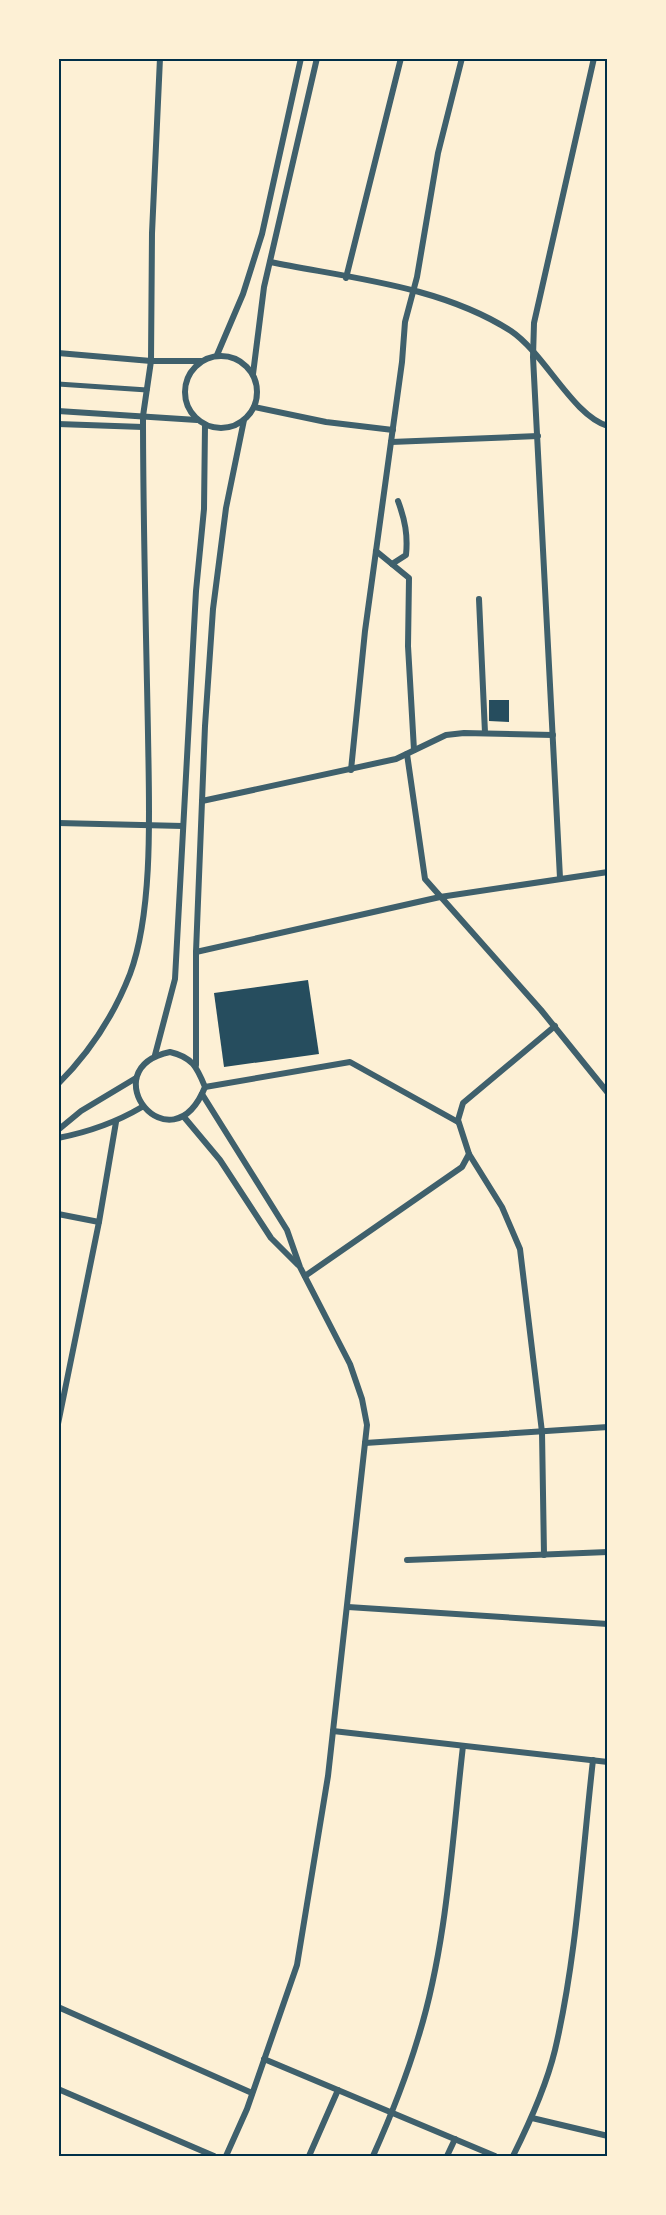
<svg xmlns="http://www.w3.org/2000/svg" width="666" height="2215" font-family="'Archivo Narrow',sans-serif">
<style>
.building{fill:#264d5e}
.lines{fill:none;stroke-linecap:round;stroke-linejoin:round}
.pedestrian{stroke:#3f606c;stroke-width:5}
.minor{stroke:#3f606c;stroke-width:6}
.neatline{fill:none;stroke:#003049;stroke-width:2}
</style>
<rect width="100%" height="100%" fill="#fdf0d5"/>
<g class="building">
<polygon points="489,700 509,700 509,722 489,721"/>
<polygon points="308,980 319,1054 224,1067 214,993"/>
</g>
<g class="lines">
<polyline class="pedestrian" points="58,384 147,390"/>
<g class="minor">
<path d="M270,262C350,278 441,286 511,331C545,354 573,416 608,426"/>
<polyline points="346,278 401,58"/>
<polyline points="58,353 151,361 201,361"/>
<polyline points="217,355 243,294 262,234 301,58"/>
<circle cx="221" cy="392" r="36"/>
<polyline points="253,374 264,287 317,58"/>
<polyline points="254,407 326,422 393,430"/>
<polyline points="58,411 197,420"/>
<polyline points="58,424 143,427"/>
<polyline points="391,442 538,436"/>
<polyline points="376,551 409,578 408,646 414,750"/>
<path d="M392,564L406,555C408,535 405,520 398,501"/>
<polyline points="479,599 485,733"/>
<polyline points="407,754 425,879 541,1010 608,1093"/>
<polyline points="351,770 365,631 402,362 405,322 417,277 438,153 462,58"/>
<polyline points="202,801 396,759 446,735 464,733 553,735"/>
<polyline points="58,823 183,826"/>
<polyline points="560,878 533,357 534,323 594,58"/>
<polyline points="196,952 440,897 608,872"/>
<path d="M170,1052C192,1057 197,1067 205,1087C171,1171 90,1069 170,1052Z"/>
<polyline points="155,1055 175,979 196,591 204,509 205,425"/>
<polyline points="196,1065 196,952 205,726 213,609 226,508 244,420"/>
<path d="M58,1084C90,1052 114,1015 130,974C154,909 149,804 148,734C146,628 143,522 143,416L151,361L152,233L160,58"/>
<polyline points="205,1087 350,1062 458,1122"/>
<polyline points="202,1094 287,1230 300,1267 350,1364 362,1399 367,1425 328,1776 297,1965 247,2109 226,2156"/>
<polyline points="184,1117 220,1160 271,1238 298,1265"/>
<polyline points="58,1130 81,1111 136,1078"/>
<path d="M58,1138C89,1132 115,1123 142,1107"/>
<polyline points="469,1154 502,1207 520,1249 542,1432 544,1555"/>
<polyline points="58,1214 99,1222"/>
<polyline points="305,1276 462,1167 469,1154 458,1120 463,1103 555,1026"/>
<polyline points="58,1424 99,1222 116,1122"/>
<polyline points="365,1443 608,1427"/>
<polyline points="407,1560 608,1552"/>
<polyline points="348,1607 608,1624"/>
<polyline points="333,1731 608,1762"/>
<polyline points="58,2007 252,2093"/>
<polyline points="264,2059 495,2156"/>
<polyline points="58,2089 214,2156"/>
<polyline points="532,2118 608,2136"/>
<polyline points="309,2156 338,2090"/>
<path d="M373,2156C390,2118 406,2078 418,2038C447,1946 452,1841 463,1746"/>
<polyline points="447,2156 455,2139"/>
<path d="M513,2156C530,2122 546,2087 555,2050C577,1956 582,1856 593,1760"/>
</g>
</g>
<rect width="666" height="2215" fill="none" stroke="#fdf0d5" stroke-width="120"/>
<rect x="60" y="60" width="546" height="2095" class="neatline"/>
</svg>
